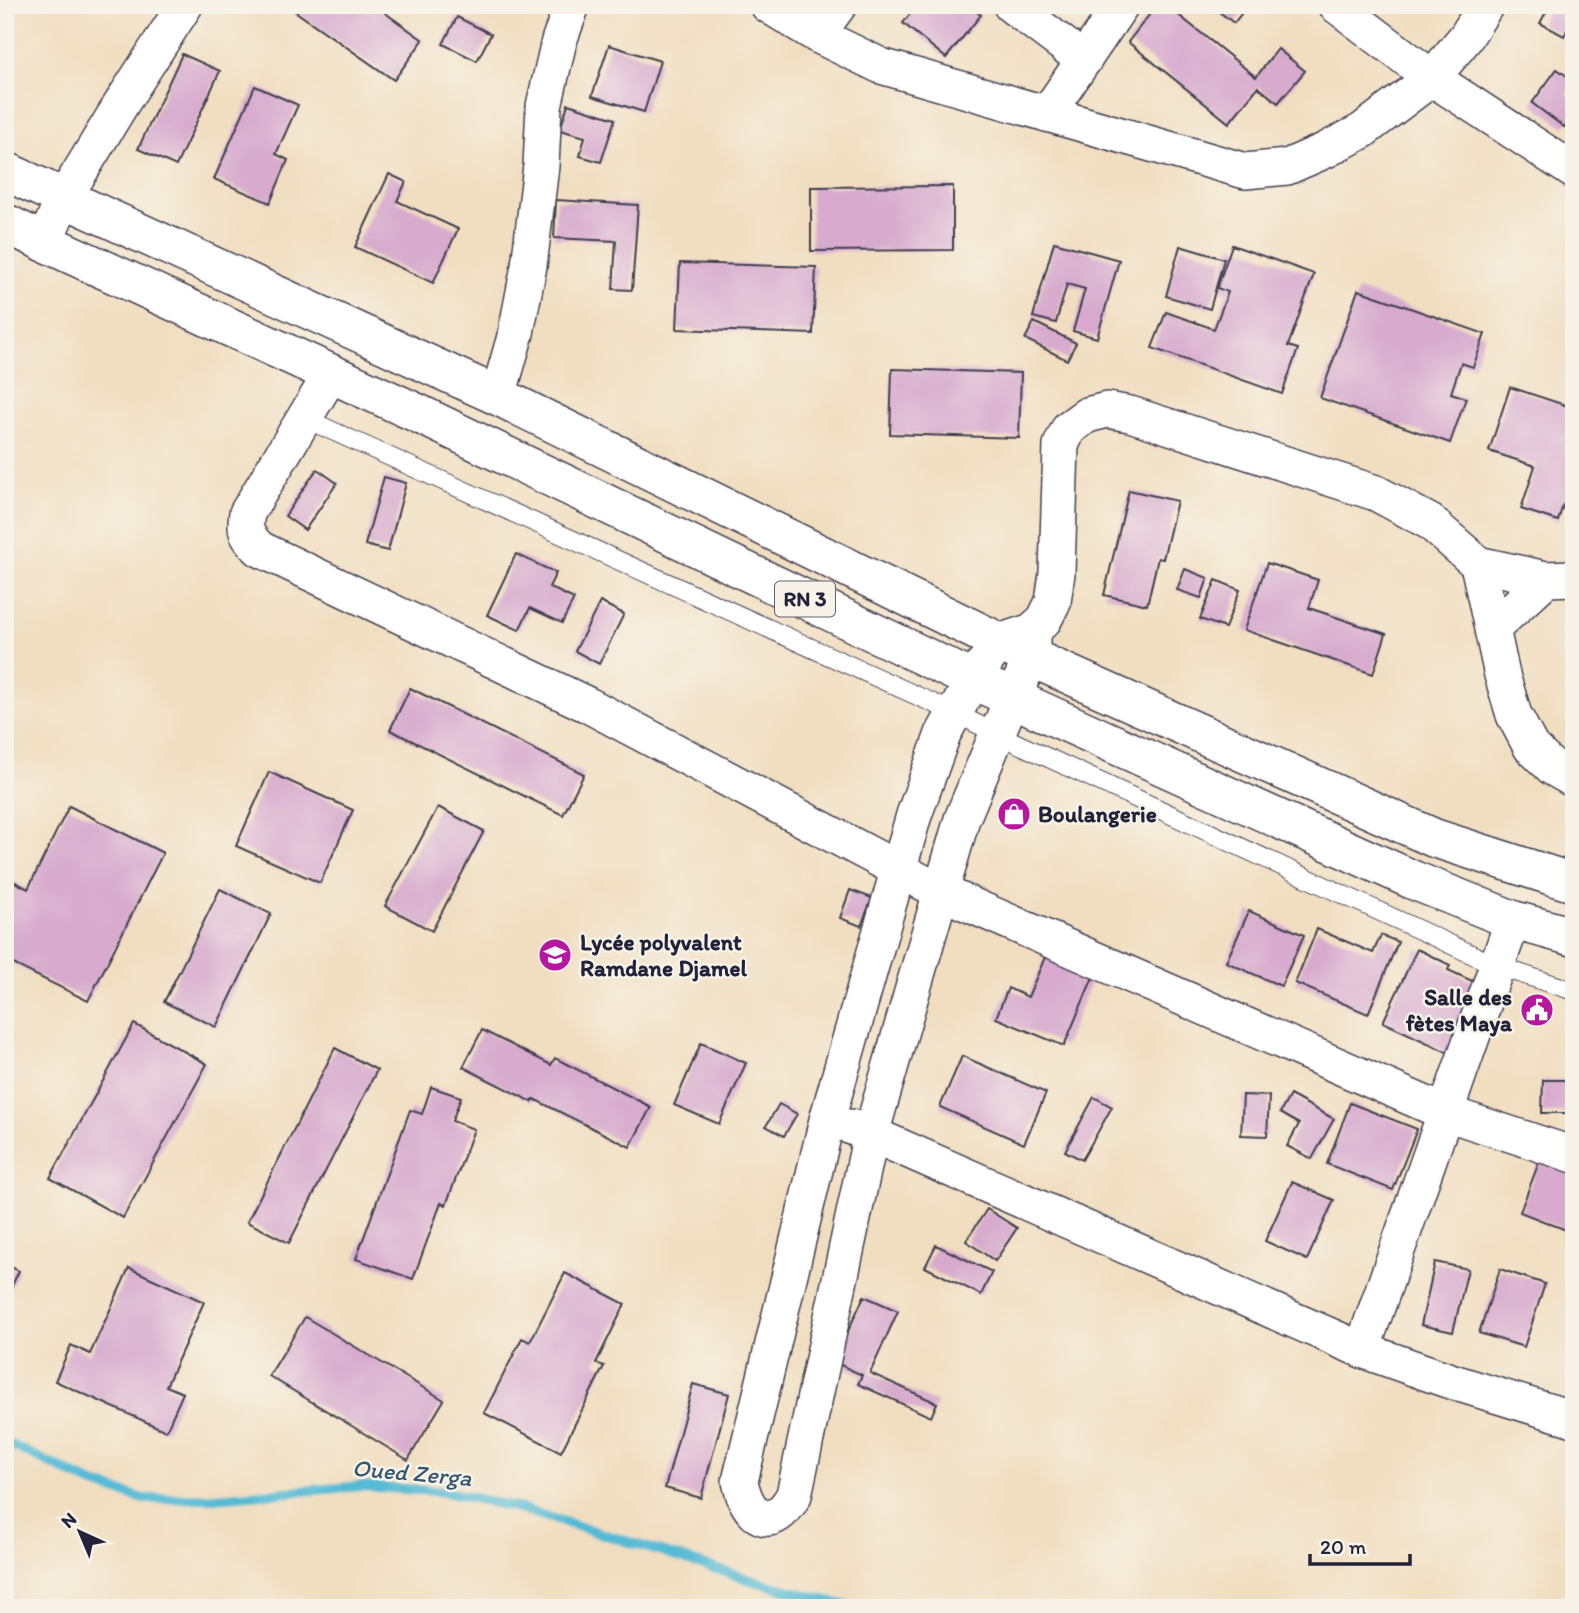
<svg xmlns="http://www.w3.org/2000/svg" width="1579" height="1613" font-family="Itim,sans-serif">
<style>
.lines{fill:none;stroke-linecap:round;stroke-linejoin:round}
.stream{stroke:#55bad4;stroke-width:10}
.building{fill:#d7aace}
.service-casing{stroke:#413e4f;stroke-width:20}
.minor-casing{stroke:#413e4f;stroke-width:38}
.primary-casing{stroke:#413e4f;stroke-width:41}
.trunk-casing{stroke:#413e4f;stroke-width:41}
.service{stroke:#fff;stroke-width:18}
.minor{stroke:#fff;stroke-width:35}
.primary{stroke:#fff;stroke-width:38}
.trunk{stroke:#fff;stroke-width:38}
.labels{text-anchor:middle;stroke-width:5;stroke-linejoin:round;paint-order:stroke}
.shield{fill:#f7f3e8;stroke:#62616f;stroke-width:2}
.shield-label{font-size:21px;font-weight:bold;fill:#22223b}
.poi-label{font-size:23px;font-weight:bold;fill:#22223b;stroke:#f7f3e8;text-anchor:start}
.water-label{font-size:24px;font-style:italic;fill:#345771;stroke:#f7f3e8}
</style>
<rect width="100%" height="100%" fill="#f7f3e8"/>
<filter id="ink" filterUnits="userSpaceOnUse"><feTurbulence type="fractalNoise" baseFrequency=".0143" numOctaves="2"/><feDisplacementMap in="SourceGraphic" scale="14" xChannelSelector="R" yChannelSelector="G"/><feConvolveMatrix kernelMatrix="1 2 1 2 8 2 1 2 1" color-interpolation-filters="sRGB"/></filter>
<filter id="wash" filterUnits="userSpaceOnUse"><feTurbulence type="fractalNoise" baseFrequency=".00686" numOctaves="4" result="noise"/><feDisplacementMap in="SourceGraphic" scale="28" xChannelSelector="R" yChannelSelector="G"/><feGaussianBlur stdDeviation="1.57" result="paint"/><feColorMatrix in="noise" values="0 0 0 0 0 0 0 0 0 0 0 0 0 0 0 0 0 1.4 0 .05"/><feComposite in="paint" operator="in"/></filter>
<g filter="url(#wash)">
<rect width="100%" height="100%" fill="#f1dec1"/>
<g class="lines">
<polyline class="stream" points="5,1442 91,1483 144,1499 213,1498 362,1486 446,1492 522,1509 758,1582 854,1608"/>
</g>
<g id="blocks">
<g class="building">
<polygon points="286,5 374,5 423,40 394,80"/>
<polygon points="917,5 968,5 981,15 946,58 903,23"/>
<polygon points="1157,5 1166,5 1256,77 1278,49 1305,71 1278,103 1258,87 1229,123 1128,42"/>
<polygon points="1210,5 1248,5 1234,23"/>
<polygon points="1550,5 1574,5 1574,19 1564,36 1540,23"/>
<polygon points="457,17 491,34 477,61 443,44"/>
<polygon points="609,45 660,61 644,112 592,96"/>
<polygon points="182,54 220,71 176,166 138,149"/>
<polygon points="1557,69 1574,81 1567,94 1574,99 1574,114 1564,127 1532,103"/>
<polygon points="255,86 298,105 276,154 288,160 270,203 214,179"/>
<polygon points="568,104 615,119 601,162 580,156 585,137 560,130"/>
<polygon points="389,174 406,182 397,201 458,229 433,283 355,247"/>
<polygon points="953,186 953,250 811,251 811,187"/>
<polygon points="556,200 638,205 632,290 613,289 616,241 554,238"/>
<polygon points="1054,242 1119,260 1097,338 1073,331 1085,289 1067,284 1056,323 1033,317"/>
<polygon points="1232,245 1314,274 1288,346 1298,349 1282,394 1152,348 1166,312 1214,329 1228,292 1217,288"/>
<polygon points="1180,246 1224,259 1210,309 1166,296"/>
<polygon points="680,263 816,267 813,334 677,329"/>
<polygon points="1358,290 1485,334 1473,367 1461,363 1451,393 1466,398 1450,443 1320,398"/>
<polygon points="1034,322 1076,343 1067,360 1025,339"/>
<polygon points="892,369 1021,373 1019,438 890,434"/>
<polygon points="1510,387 1574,408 1574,508 1563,505 1558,521 1521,509 1535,466 1489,451"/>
<polygon points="317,469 337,483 305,530 285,516"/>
<polygon points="384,477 406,483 388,551 365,545"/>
<polygon points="1129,490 1177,501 1163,559 1158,558 1147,605 1104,595"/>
<polygon points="516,554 556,573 549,587 574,599 562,623 530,608 519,630 487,615"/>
<polygon points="1267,563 1318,580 1309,608 1386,634 1373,674 1244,630"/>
<polygon points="1185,569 1208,578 1201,598 1177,590"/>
<polygon points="1216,580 1240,590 1225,628 1200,619"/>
<polygon points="600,602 624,614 599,664 575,651"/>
<polygon points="410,688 584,774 563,815 390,730"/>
<polygon points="269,772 353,810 320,883 236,846"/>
<polygon points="69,806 163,853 88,1001 5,960 5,903 15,882 28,889"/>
<polygon points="438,807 484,831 432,931 385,906"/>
<polygon points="220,889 271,914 216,1027 164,1002"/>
<polygon points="850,890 872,898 861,926 840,918"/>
<polygon points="1249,911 1304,935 1281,986 1226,962"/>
<polygon points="1317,929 1373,953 1381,935 1398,942 1368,1014 1295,983"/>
<polygon points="1417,949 1450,965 1448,970 1481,985 1449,1053 1383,1022"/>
<polygon points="1048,950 1096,970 1064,1046 996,1018 1008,988 1028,997"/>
<polygon points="134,1024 207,1064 123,1218 50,1178"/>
<polygon points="482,1030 551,1065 555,1058 651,1107 630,1147 534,1099 532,1102 463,1067"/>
<polygon points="701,1043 746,1063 719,1124 674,1105"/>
<polygon points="335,1048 377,1070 289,1243 247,1222"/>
<polygon points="962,1056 1046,1093 1024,1144 940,1107"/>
<polygon points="1543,1080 1574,1080 1574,1113 1542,1113"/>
<polygon points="431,1087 461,1097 452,1121 474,1129 446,1205 441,1203 413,1279 356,1259 410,1110 422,1114"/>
<polygon points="1243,1095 1269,1096 1267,1136 1241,1135"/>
<polygon points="1290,1095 1334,1119 1312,1159 1287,1146 1299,1124 1280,1113"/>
<polygon points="1094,1097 1112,1107 1082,1160 1065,1151"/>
<polygon points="1350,1103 1417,1129 1393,1190 1327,1164"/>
<polygon points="779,1104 797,1114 784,1136 766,1126"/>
<polygon points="1541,1157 1574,1169 1574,1209 1566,1230 1520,1212"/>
<polygon points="1292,1182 1334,1200 1307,1260 1265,1241"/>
<polygon points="987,1209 1017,1228 995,1261 966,1241"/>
<polygon points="936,1245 992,1272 981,1295 925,1267"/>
<polygon points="1435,1262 1468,1269 1453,1332 1421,1325"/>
<polygon points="5,1264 19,1271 5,1300"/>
<polygon points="129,1268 204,1302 166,1386 183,1393 166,1431 55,1381 71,1345 90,1354"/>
<polygon points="1500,1269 1545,1284 1524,1347 1479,1333"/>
<polygon points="565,1273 625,1304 596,1363 604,1366 561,1452 484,1413 522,1338 530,1342"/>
<polygon points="864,1296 898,1311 870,1373 937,1403 931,1417 858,1384 862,1375 834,1362"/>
<polygon points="305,1317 444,1400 408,1460 269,1376"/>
<polygon points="693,1384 729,1394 701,1498 665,1488"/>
</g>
</g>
</g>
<g filter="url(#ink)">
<use href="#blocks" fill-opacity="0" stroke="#413e4f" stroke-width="2"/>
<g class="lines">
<defs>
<polyline id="service" points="304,418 955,713 997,734 1497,966 1574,991"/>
<g id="minor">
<polyline points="768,5 817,35 881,66 1245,171 1287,167 1326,150 1362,131 1432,78 1574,171"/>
<polyline points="1011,5 1084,60"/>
<polyline points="1336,5 1432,78 1466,37 1486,5"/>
<polyline points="817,35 839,5"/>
<polyline points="1047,114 1121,5"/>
<polyline points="44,242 64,198 123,101 185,5"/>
<path d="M331,374L247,513C244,531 246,536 260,549L588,705L941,892L1446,1113L1574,1155"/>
<polyline points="498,396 516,333 529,266 541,166 544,106 559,41 572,5"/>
<polyline points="1478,564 1502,675 1514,715 1531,747 1553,768 1574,780"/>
<polyline points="1493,628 1546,579"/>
<path d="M1032,631V658L1012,698L962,819L871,1134L794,1495C772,1535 747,1518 740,1481L827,1120L914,815L943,734L973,680L999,642L1032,631L1044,620L1053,602L1057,573L1061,445L1069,428L1087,415L1107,410L1130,414L1376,493L1430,522L1478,564L1546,579L1574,578"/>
<polyline points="851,1127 871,1134 1362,1350 1453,1382 1574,1419"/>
<polyline points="1362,1350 1513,920"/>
</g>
<g id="primary">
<polyline points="64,198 498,396 1032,658 1434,838 1574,883"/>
<polyline points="44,242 417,413 973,680 1413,880 1513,920 1574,937"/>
</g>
<g id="trunk">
<polyline points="5,171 64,198"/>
<polyline points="5,223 44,242"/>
</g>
</defs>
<use href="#service" class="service-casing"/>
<use href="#minor" class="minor-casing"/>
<use href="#primary" class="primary-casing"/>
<use href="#trunk" class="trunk-casing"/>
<use href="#service" class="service"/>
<use href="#minor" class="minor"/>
<use href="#primary" class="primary"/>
<use href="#trunk" class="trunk"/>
</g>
</g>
<defs>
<symbol id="shop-disc" viewBox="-11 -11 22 22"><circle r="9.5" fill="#b5179e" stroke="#f7f3e8"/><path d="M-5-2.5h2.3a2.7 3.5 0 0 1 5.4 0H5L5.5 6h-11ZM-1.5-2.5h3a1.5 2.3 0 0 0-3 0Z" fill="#fff"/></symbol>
<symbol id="school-disc" viewBox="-11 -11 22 22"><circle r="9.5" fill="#b5179e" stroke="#f7f3e8"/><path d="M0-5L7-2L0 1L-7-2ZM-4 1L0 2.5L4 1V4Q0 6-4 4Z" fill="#fff"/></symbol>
<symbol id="civic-disc" viewBox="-11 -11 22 22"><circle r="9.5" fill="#b5179e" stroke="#f7f3e8"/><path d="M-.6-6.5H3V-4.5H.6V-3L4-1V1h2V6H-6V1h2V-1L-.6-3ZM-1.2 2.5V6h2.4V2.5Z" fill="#fff"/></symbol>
</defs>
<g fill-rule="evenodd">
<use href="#shop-disc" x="995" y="795" width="38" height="38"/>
<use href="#school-disc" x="536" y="936" width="38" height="38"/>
<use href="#civic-disc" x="1518" y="991" width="38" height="38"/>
</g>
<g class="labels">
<rect class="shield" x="775" y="581.5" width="60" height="35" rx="5"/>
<g class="shield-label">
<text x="805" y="606">RN 3</text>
</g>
<g class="poi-label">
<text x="1038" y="822">Boulangerie</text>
<text x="580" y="950">Lycée polyvalent<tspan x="580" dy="26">Ramdane Djamel</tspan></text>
<text x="1512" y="1005" text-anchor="end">Salle des<tspan x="1512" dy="26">fètes Maya</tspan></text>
</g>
<g class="water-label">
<text transform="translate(412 1473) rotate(5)" y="8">Oued Zerga</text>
</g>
</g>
<rect width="1579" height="1613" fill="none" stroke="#f7f3e8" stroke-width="28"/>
<g transform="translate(80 1532) rotate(316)" stroke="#f7f3e8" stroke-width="5" paint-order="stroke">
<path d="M0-5L12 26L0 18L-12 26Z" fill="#22223b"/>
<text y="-10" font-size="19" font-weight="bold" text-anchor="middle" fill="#22223b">N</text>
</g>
<path d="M1310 1554v10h100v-10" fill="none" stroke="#22223b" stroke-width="3.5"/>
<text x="1320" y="1554" font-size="21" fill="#22223b" stroke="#f7f3e8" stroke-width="5" paint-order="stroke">20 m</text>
</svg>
